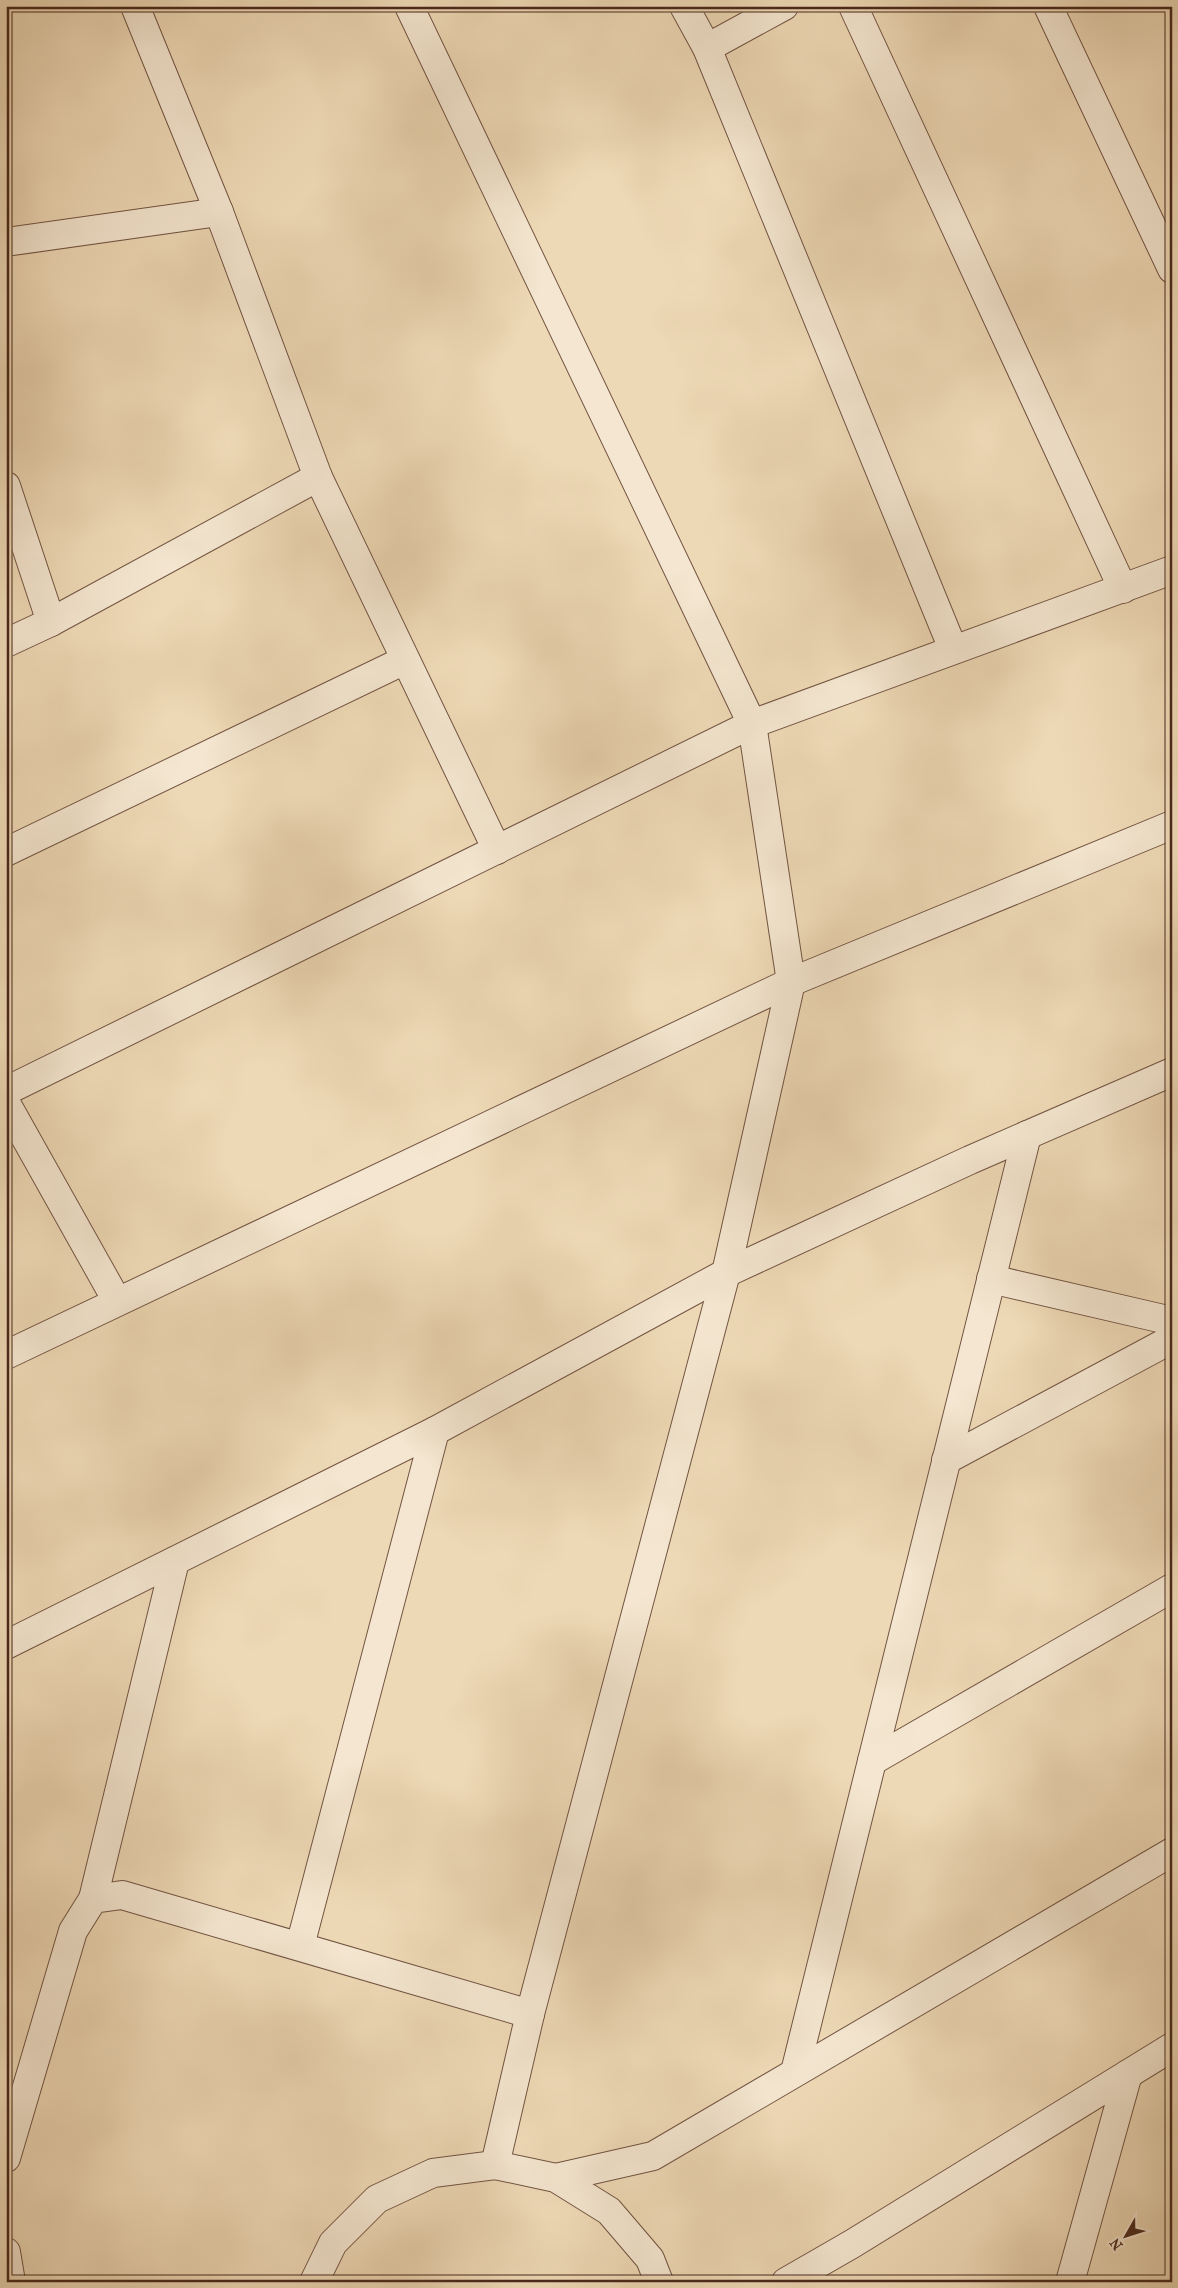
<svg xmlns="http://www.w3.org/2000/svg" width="1178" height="2288" font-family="'IM FELL French Canon',serif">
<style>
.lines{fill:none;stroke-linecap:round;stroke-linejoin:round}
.minor-casing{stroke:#725442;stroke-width:30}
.tertiary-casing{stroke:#725442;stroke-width:30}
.minor{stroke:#f4e6d0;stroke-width:28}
.tertiary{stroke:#f4e6d0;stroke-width:28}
</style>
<rect width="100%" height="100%" fill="#eed9b6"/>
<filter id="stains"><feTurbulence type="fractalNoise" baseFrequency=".004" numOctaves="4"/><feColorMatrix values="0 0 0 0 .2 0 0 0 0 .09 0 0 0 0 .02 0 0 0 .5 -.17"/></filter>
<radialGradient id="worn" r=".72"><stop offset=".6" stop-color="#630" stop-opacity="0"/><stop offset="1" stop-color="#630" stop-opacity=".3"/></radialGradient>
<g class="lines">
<defs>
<g id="minor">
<polyline points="135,6 219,212 318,477 497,850"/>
<polyline points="409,6 752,724 791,982 726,1273 530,2014 495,2165"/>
<polyline points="684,6 707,48 953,649"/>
<polyline points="853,6 1123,589"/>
<polyline points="1048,6 1172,269"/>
<polyline points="707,48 784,6"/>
<polyline points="6,242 219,212"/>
<polyline points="6,486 51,622"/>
<polyline points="6,643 51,622 318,477"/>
<polyline points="6,852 405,660"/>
<polyline points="6,1091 752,724 1172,570"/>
<polyline points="6,1103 117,1301"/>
<polyline points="991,1279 1172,1321"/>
<polyline points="6,1355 791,982 1172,825"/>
<polyline points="946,1460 1172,1339"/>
<polyline points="6,1645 435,1431"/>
<polyline points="872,1761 1172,1588"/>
<polyline points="93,1899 175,1561"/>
<polyline points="300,1946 435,1431 726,1273 970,1160 1172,1072"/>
<polyline points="795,2072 1027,1135"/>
<polyline points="6,2158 73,1931 93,1899 122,1895 530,2014"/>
<polyline points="6,2252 11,2282"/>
<polyline points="1070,2282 1128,2074"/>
</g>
<g id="tertiary">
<polyline points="556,2178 653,2156 1172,1852"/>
<polyline points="314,2282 333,2243 377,2199 433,2173 495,2165 556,2178 609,2211 650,2259 659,2282"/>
<polyline points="786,2282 852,2244 1172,2047"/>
</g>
</defs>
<use href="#minor" class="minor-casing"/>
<use href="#tertiary" class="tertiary-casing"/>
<use href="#minor" class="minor"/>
<use href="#tertiary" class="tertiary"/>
</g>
<rect width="1178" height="2288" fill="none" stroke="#eed9b6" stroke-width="25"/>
<rect x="8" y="8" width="1163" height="2273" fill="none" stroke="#49281c" stroke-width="2.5"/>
<rect x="12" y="12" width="1153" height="2263" fill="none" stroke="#49281c"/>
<g transform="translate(1126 2236) rotate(231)" stroke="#f4e6d0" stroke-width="4" paint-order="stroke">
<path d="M0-4L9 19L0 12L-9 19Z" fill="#49281c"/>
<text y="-8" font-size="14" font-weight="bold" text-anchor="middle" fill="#49281c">N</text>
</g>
<rect width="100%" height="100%" filter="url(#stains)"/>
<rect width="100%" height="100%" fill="url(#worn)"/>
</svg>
